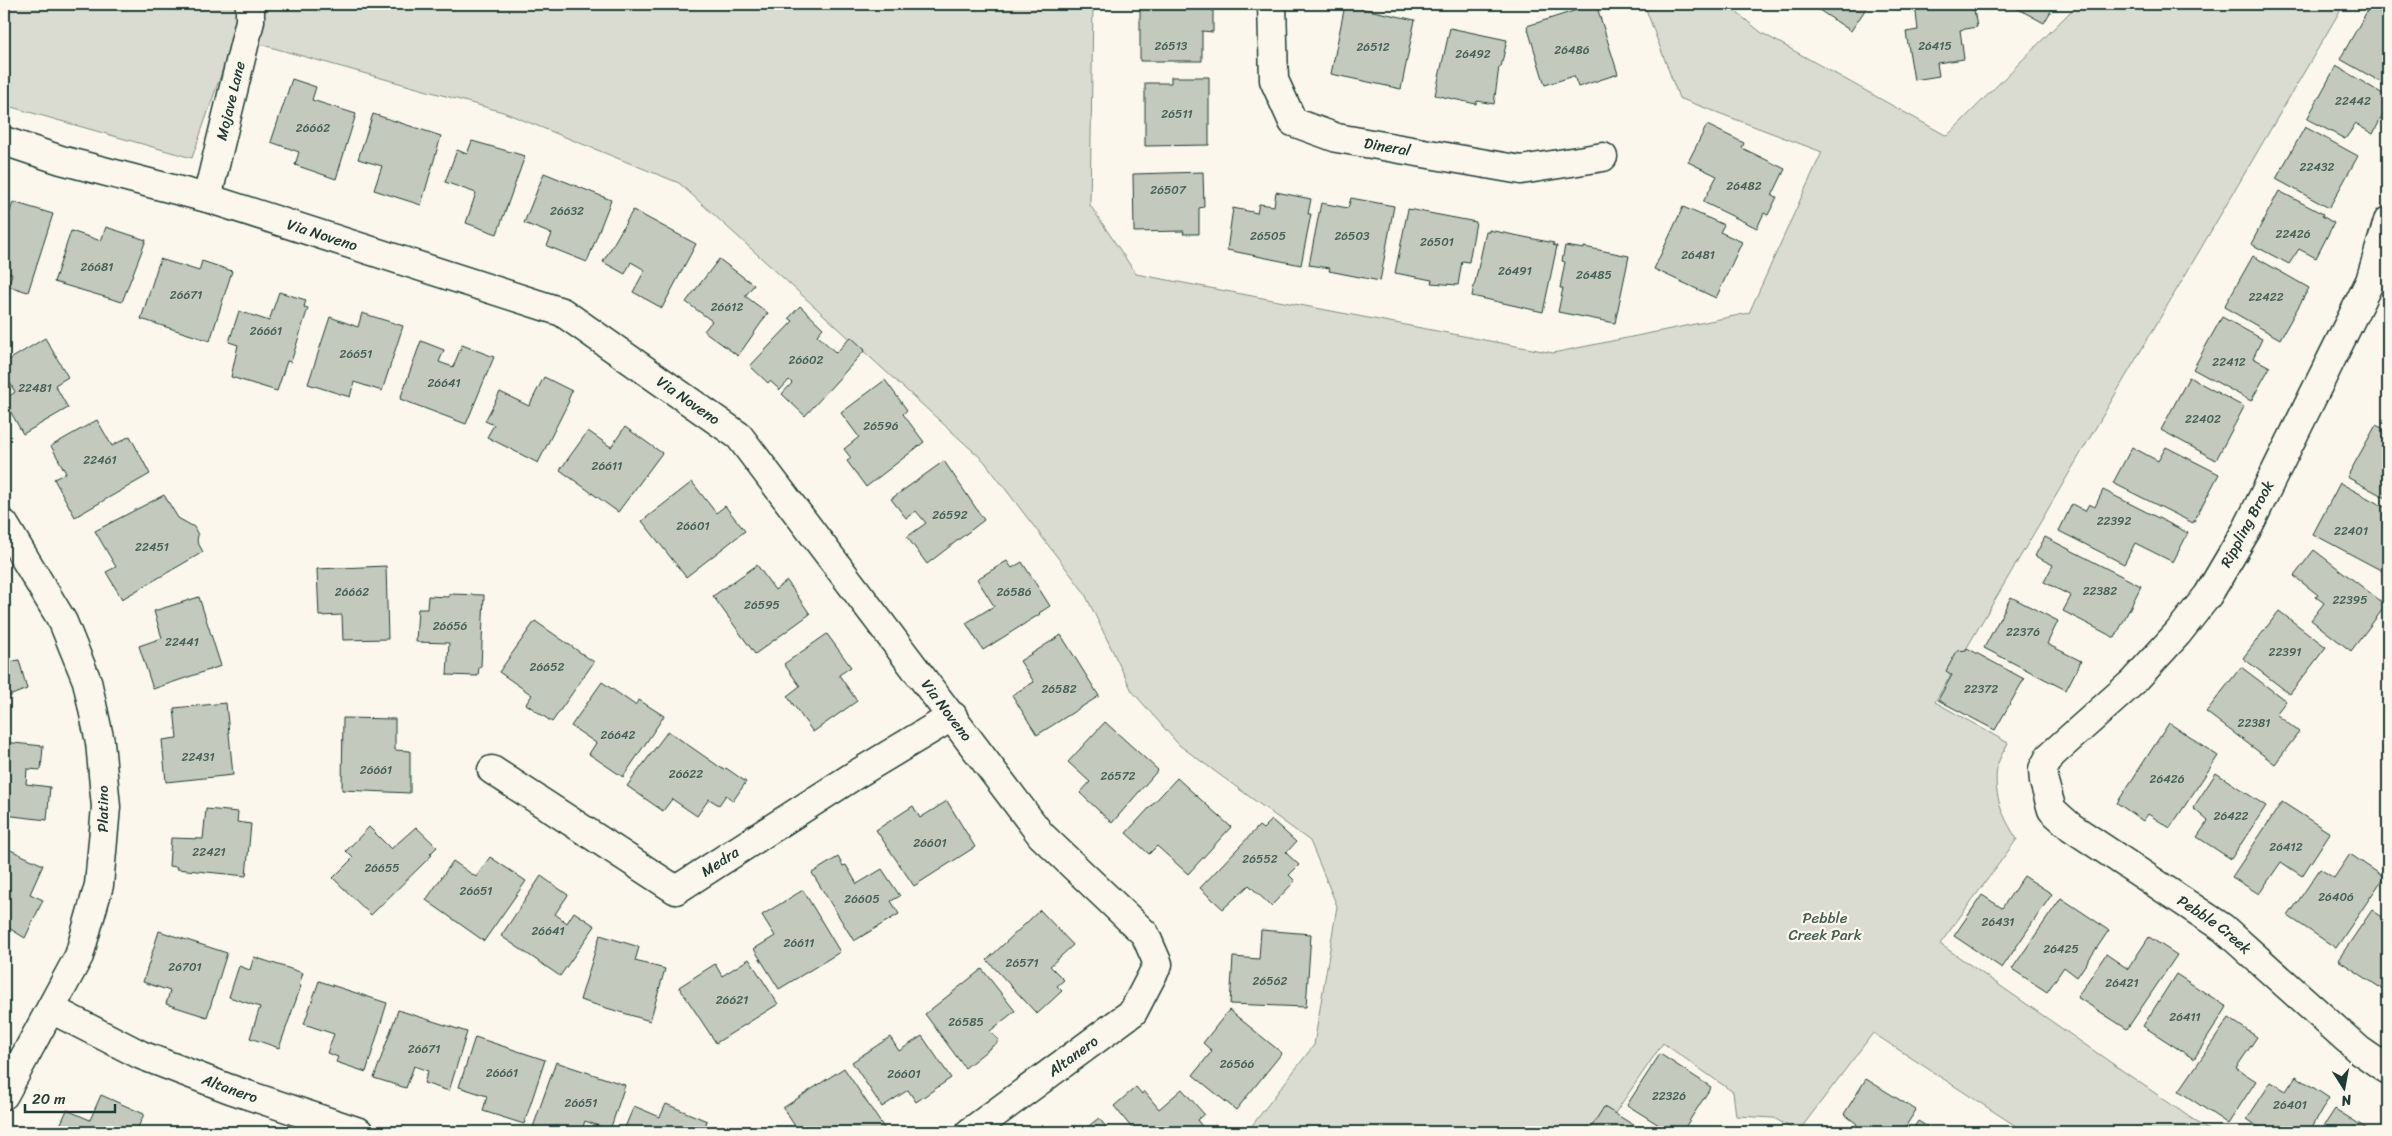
<svg xmlns="http://www.w3.org/2000/svg" width="2392" height="1136" font-family="Sriracha,sans-serif">
<style>
.green{fill:#dbdcd1;stroke:#7d8c82}
.building{fill:#c4c9be;stroke:#1f3d34}
.lines{fill:none;stroke-linecap:round;stroke-linejoin:round}
.minor-casing{stroke:#1f3d34;stroke-width:31}
.minor{stroke:#fbf7ec;stroke-width:28}
.labels{text-anchor:middle;stroke-width:4.5;stroke-linejoin:round;paint-order:stroke}
.number-label{font-size:12px;fill:#486056}
.street-label{font-size:15px;fill:#1f3d34;stroke:#fbf7ec}
.park-label{font-size:15px;fill:#455d53;stroke:#fbf7ec}
</style>
<rect width="100%" height="100%" fill="#fbf7ec"/>
<filter id="ink" filterUnits="userSpaceOnUse"><feTurbulence type="fractalNoise" baseFrequency=".02" numOctaves="2"/><feDisplacementMap in="SourceGraphic" scale="10" xChannelSelector="R" yChannelSelector="G"/><feConvolveMatrix kernelMatrix="1 2 1 2 8 2 1 2 1" color-interpolation-filters="sRGB"/></filter>
<g filter="url(#ink)">
<path class="green" d="M4,4H1093L1090,205L1136,274L1553,353L1749,313L1822,152L1679,98L1644,4H1726L1762,33L1947,136L2078,4H2344L1935,702L2008,743C2004,751 1998,760 1997,768C1993,795 2003,818 2017,839L1940,944L2211,1132H2025L1873,1033L1798,1132L1774,1118L1736,1116L1733,1092L1663,1043L1602,1132H1247L1314,1045L1337,906L1310,841L1179,745L1132,691L1084,592L984,461L679,183L503,112L234,37L192,158L4,105Z"/>
<g class="building">
<polygon points="1137,4 1213,4 1213,32 1202,31 1202,61 1140,61 1140,8 1137,7"/>
<polygon points="1587,4 1596,4 1618,74 1578,87 1574,76 1545,85 1527,26 1577,10 1576,7"/>
<polygon points="1810,4 1869,4 1851,31"/>
<polygon points="1915,4 1973,4 1977,27 1960,30 1964,59 1937,63 1939,76 1914,80 1906,32 1918,30"/>
<polygon points="2009,4 2055,4 2044,23"/>
<polygon points="1345,5 1415,20 1401,89 1331,74"/>
<polygon points="2370,6 2388,17 2388,86 2340,59"/>
<polygon points="1450,28 1507,40 1501,67 1499,67 1494,104 1477,101 1476,104 1435,95"/>
<polygon points="2336,66 2388,97 2388,105 2373,134 2356,124 2345,139 2307,119"/>
<polygon points="1171,77 1209,77 1209,145 1145,146 1145,83 1171,83"/>
<polygon points="292,79 316,87 312,100 356,114 336,179 295,165 299,152 271,142"/>
<polygon points="373,114 441,136 421,205 374,190 382,166 358,159"/>
<polygon points="1707,125 1744,143 1742,148 1785,169 1772,196 1777,197 1768,215 1764,213 1757,228 1703,202 1717,176 1688,162"/>
<polygon points="2305,127 2358,156 2329,208 2276,179"/>
<polygon points="472,141 525,156 497,234 466,223 476,193 445,182 457,150 467,154"/>
<polygon points="1203,172 1204,207 1199,208 1199,234 1183,234 1184,231 1134,232 1133,174"/>
<polygon points="544,173 611,200 587,262 547,246 552,234 524,223"/>
<polygon points="2279,191 2323,214 2322,216 2334,223 2316,258 2299,249 2289,264 2251,244"/>
<polygon points="1276,192 1311,199 1308,214 1311,214 1301,265 1227,250 1233,208 1257,213 1259,204 1274,206"/>
<polygon points="1351,198 1394,206 1380,281 1329,271 1330,268 1309,265 1321,203 1348,208"/>
<polygon points="13,202 53,214 28,292 8,286 12,274 4,271 4,213 9,215"/>
<polygon points="1683,207 1724,225 1720,232 1742,242 1716,298 1654,269"/>
<polygon points="1408,209 1476,222 1469,262 1462,261 1458,285 1431,283 1432,280 1395,273"/>
<polygon points="633,210 696,244 662,308 633,292 645,270 631,262 625,274 603,262"/>
<polygon points="106,227 146,240 122,302 54,282 71,231 101,241"/>
<polygon points="1489,230 1554,243 1553,245 1557,246 1543,312 1472,296 1486,232 1489,232"/>
<polygon points="1565,246 1584,249 1584,247 1629,256 1615,323 1558,312 1563,288 1560,288 1565,262 1562,261"/>
<polygon points="2253,256 2309,288 2280,339 2224,307"/>
<polygon points="160,259 199,271 202,261 232,271 210,341 141,319"/>
<polygon points="719,259 754,285 745,296 768,313 738,356 704,331 712,321 686,302"/>
<polygon points="279,292 306,300 304,307 308,308 291,362 287,361 277,391 231,377 238,345 229,342 239,311 269,321"/>
<polygon points="800,306 823,328 817,335 836,353 851,337 865,350 805,416 782,394 792,383 789,380 780,390 770,381 768,383 750,366 793,321 789,318"/>
<polygon points="362,313 403,326 382,391 354,382 350,397 308,384 330,317 358,327"/>
<polygon points="2222,317 2262,339 2253,358 2270,367 2251,401 2193,369"/>
<polygon points="45,338 68,377 55,385 68,408 23,434 4,400 15,392 4,372 4,363"/>
<polygon points="421,341 444,350 439,362 453,367 462,345 494,357 466,424 400,399"/>
<polygon points="544,377 572,391 568,400 569,401 538,463 487,437 494,425 485,421 500,392 529,406"/>
<polygon points="2189,377 2244,407 2216,460 2161,430"/>
<polygon points="885,380 907,410 903,414 924,442 866,487 847,461 851,458 844,449 859,437 841,413"/>
<polygon points="97,420 112,446 130,436 150,474 75,517 54,479 66,473 51,446"/>
<polygon points="2376,425 2388,431 2388,499 2347,477"/>
<polygon points="625,427 662,453 618,512 560,470 588,431 611,447"/>
<polygon points="2132,447 2158,461 2166,447 2219,474 2193,523 2113,483"/>
<polygon points="944,461 984,520 927,564 907,537 926,523 916,511 906,518 891,499"/>
<polygon points="692,482 716,513 725,506 745,531 686,577 642,521"/>
<polygon points="2340,483 2388,509 2388,515 2383,525 2388,528 2388,574 2313,534"/>
<polygon points="2103,490 2188,533 2173,562 2135,543 2124,564 2059,531 2072,504 2085,511 2089,504 2095,507"/>
<polygon points="164,495 178,518 194,527 198,535 197,541 203,552 122,599 106,572 116,567 95,531"/>
<polygon points="2045,537 2141,586 2115,638 2063,611 2071,596 2044,582 2053,565 2035,556"/>
<polygon points="2314,550 2386,605 2351,651 2311,620 2324,603 2316,597 2318,595 2294,576"/>
<polygon points="1007,561 1012,568 1022,562 1050,606 1039,613 1040,614 983,650 966,623 994,606 977,579"/>
<polygon points="757,565 775,590 787,581 810,614 755,654 713,596"/>
<polygon points="386,566 388,639 343,640 342,615 319,616 317,569"/>
<polygon points="449,594 484,595 481,667 479,667 478,676 447,675 449,643 416,642 418,609 427,609 428,596 449,597"/>
<polygon points="199,597 221,666 153,689 139,646 162,638 154,611"/>
<polygon points="2011,597 2058,621 2047,644 2081,661 2066,690 1984,648"/>
<polygon points="2279,611 2326,647 2290,694 2243,658"/>
<polygon points="535,621 594,662 552,722 526,704 532,695 499,672"/>
<polygon points="827,634 851,667 839,675 857,701 813,732 787,696 800,686 784,664"/>
<polygon points="1061,635 1099,696 1037,735 1012,695 1034,682 1020,661"/>
<polygon points="1967,648 2024,679 1995,730 1938,700 1952,675 1946,671 1957,651 1966,650"/>
<polygon points="19,660 27,689 4,698 4,663"/>
<polygon points="2241,667 2286,701 2276,714 2299,732 2275,764 2206,712"/>
<polygon points="602,682 635,705 639,700 664,716 623,777 589,754 596,743 571,726"/>
<polygon points="226,703 233,775 166,782 162,740 177,738 174,708"/>
<polygon points="343,718 395,719 395,750 410,751 410,793 342,790"/>
<polygon points="1105,722 1158,770 1112,823 1080,793 1090,782 1068,762"/>
<polygon points="2169,723 2218,756 2170,828 2148,814 2143,821 2117,803"/>
<polygon points="668,731 724,770 726,768 746,782 733,801 726,795 719,805 709,799 697,816 672,799 663,811 627,786"/>
<polygon points="4,742 43,746 41,770 27,769 26,784 50,787 47,820 4,815"/>
<polygon points="2216,773 2266,806 2231,859 2197,837 2208,821 2193,808"/>
<polygon points="1177,778 1231,827 1188,874 1157,846 1149,854 1126,833"/>
<polygon points="947,801 975,847 914,886 876,830 913,806 920,818"/>
<polygon points="2282,802 2330,833 2302,876 2281,862 2259,894 2232,877"/>
<polygon points="206,809 238,812 237,822 251,824 246,876 177,869 177,867 169,866 171,838 203,839"/>
<polygon points="1272,820 1296,842 1286,853 1299,865 1289,875 1295,881 1271,906 1249,885 1223,909 1200,888 1259,826 1263,829"/>
<polygon points="369,827 391,849 416,827 437,847 430,854 432,855 371,915 333,878 353,858 346,851"/>
<polygon points="4,847 43,865 30,894 43,900 25,938 4,925"/>
<polygon points="2350,854 2384,877 2336,948 2288,916 2320,869 2334,878"/>
<polygon points="490,857 526,881 484,941 426,900 453,861 476,877"/>
<polygon points="838,857 843,866 846,865 857,884 882,869 900,896 891,901 899,914 854,941 812,873"/>
<polygon points="541,876 568,895 555,914 567,923 574,912 595,926 560,976 501,936"/>
<polygon points="2024,876 2052,894 2002,968 1954,936 1982,895 2002,908"/>
<polygon points="803,890 840,952 779,989 754,949 775,936 762,915"/>
<polygon points="2061,898 2109,930 2077,977 2064,967 2047,992 2012,969"/>
<polygon points="1040,910 1073,945 1050,966 1064,980 1057,986 1062,991 1037,1014 987,960"/>
<polygon points="2372,910 2388,921 2387,992 2338,960"/>
<polygon points="1261,930 1311,934 1306,1007 1230,1004 1233,957 1259,959"/>
<polygon points="159,931 227,953 207,1017 166,1004 170,991 143,982"/>
<polygon points="600,935 639,947 635,961 665,969 650,1021 580,1000"/>
<polygon points="2149,937 2177,955 2127,1029 2077,997 2106,954 2128,969"/>
<polygon points="254,957 303,973 299,985 301,986 279,1048 250,1038 260,1007 229,997 239,966 250,970"/>
<polygon points="749,959 778,1004 716,1043 679,987 715,964 722,976"/>
<polygon points="982,969 1015,1011 990,1031 999,1041 965,1068 925,1014"/>
<polygon points="2176,974 2227,1007 2194,1059 2143,1026"/>
<polygon points="319,981 387,1003 366,1072 336,1062 338,1057 327,1053 334,1034 304,1024"/>
<polygon points="398,1010 467,1032 449,1091 424,1083 428,1071 414,1066 406,1088 374,1078"/>
<polygon points="1229,1010 1282,1053 1236,1110 1193,1075 1212,1051 1203,1043"/>
<polygon points="2229,1018 2257,1037 2236,1068 2256,1081 2228,1124 2179,1091"/>
<polygon points="922,1036 951,1078 916,1102 908,1090 882,1107 852,1062 890,1037 899,1051"/>
<polygon points="475,1037 545,1060 524,1124 483,1111 487,1096 459,1087"/>
<polygon points="1660,1054 1711,1087 1682,1132 1670,1132 1627,1105"/>
<polygon points="556,1062 625,1085 610,1130 585,1121 581,1132 538,1132 532,1130"/>
<polygon points="844,1068 884,1128 879,1132 799,1132 783,1108"/>
<polygon points="2296,1076 2329,1098 2309,1132 2266,1132 2247,1119 2271,1082 2286,1091"/>
<polygon points="1866,1079 1916,1110 1902,1132 1852,1132 1857,1124 1844,1114"/>
<polygon points="1136,1087 1142,1094 1144,1091 1159,1109 1182,1089 1204,1114 1197,1120 1206,1131 1135,1132 1114,1106"/>
<polygon points="101,1095 144,1114 136,1132 57,1132 67,1110 90,1120"/>
<polygon points="666,1104 707,1121 703,1132 623,1132 634,1106 660,1117"/>
<polygon points="1604,1107 1645,1132 1588,1132"/>
<polygon points="2335,1109 2372,1132 2320,1132"/>
<polygon points="1099,1118 1110,1132 1081,1132"/>
<polygon points="1918,1121 1936,1132 1911,1132"/>
</g>
<g class="lines">
<defs>
<g id="minor">
<path id="s1" d="M1272,4L1274,80L1293,122L1337,138L1521,170L1603,157"/>
<path id="s2" d="M4,141L61,160L207,198L562,312L739,436L1041,835L1145,934L1158,964L1133,1012L970,1132"/>
<path id="s3" d="M207,198L250,21V4"/>
<path id="s4" d="M2388,221L2370,281L2247,529L2208,595L2178,633L2133,682L2050,756L2043,769L2044,782L2052,810L2071,827L2223,928L2359,1050L2388,1070"/>
<polyline points="4,524 63,622 87,681 100,742 106,807 99,885 79,956 4,1095"/>
<path id="s5" d="M492,770L676,890L855,775L953,716"/>
<path id="s6" d="M51,1009L141,1055L230,1089L359,1132"/>
</g>
</defs>
<use href="#minor" class="minor-casing"/>
<use href="#minor" class="minor"/>
</g>
</g>
<g class="labels">
<g class="number-label">
<text x="1171" y="50">26513</text>
<text x="1935" y="50">26415</text>
<text x="1373" y="51">26512</text>
<text x="1572" y="54">26486</text>
<text x="1473" y="58">26492</text>
<text x="2353" y="105">22442</text>
<text x="1177" y="118">26511</text>
<text x="313" y="132">26662</text>
<text x="2317" y="171">22432</text>
<text x="1744" y="190">26482</text>
<text x="1168" y="194">26507</text>
<text x="567" y="215">26632</text>
<text x="2293" y="238">22426</text>
<text x="1268" y="240">26505</text>
<text x="1352" y="240">26503</text>
<text x="1437" y="246">26501</text>
<text x="1698" y="259">26481</text>
<text x="97" y="271">26681</text>
<text x="1515" y="275">26491</text>
<text x="1594" y="279">26485</text>
<text x="186" y="299">26671</text>
<text x="2266" y="301">22422</text>
<text x="727" y="311">26612</text>
<text x="266" y="335">26661</text>
<text x="356" y="358">26651</text>
<text x="806" y="364">26602</text>
<text x="2229" y="366">22412</text>
<text x="444" y="387">26641</text>
<text x="35" y="392">22481</text>
<text x="2203" y="423">22402</text>
<text x="881" y="430">26596</text>
<text x="100" y="464">22461</text>
<text x="607" y="470">26611</text>
<text x="950" y="519">26592</text>
<text x="2114" y="525">22392</text>
<text x="693" y="530">26601</text>
<text x="2351" y="535">22401</text>
<text x="152" y="551">22451</text>
<text x="2100" y="595">22382</text>
<text x="352" y="596">26662</text>
<text x="1014" y="596">26586</text>
<text x="2350" y="604">22395</text>
<text x="762" y="609">26595</text>
<text x="450" y="630">26656</text>
<text x="2023" y="636">22376</text>
<text x="182" y="646">22441</text>
<text x="2285" y="656">22391</text>
<text x="547" y="671">26652</text>
<text x="1059" y="693">26582</text>
<text x="1981" y="693">22372</text>
<text x="2254" y="727">22381</text>
<text x="618" y="739">26642</text>
<text x="198" y="761">22431</text>
<text x="376" y="774">26661</text>
<text x="686" y="778">26622</text>
<text x="1118" y="780">26572</text>
<text x="2167" y="783">26426</text>
<text x="2231" y="820">26422</text>
<text x="930" y="847">26601</text>
<text x="2286" y="851">26412</text>
<text x="209" y="856">22421</text>
<text x="1260" y="863">26552</text>
<text x="382" y="872">26655</text>
<text x="476" y="895">26651</text>
<text x="2336" y="901">26406</text>
<text x="862" y="903">26605</text>
<text x="1998" y="926">26431</text>
<text x="548" y="935">26641</text>
<text x="799" y="947">26611</text>
<text x="2061" y="953">26425</text>
<text x="1022" y="967">26571</text>
<text x="185" y="971">26701</text>
<text x="1270" y="985">26562</text>
<text x="2122" y="987">26421</text>
<text x="732" y="1004">26621</text>
<text x="2185" y="1021">26411</text>
<text x="966" y="1026">26585</text>
<text x="424" y="1053">26671</text>
<text x="1237" y="1068">26566</text>
<text x="502" y="1077">26661</text>
<text x="904" y="1078">26601</text>
<text x="1669" y="1100">22326</text>
<text x="581" y="1107">26651</text>
<text x="2290" y="1109">26401</text>
</g>
<g class="street-label">
<text dy="5" stroke="none"><textPath href="#s3" startOffset="100">Mojave Lane</textPath></text>
<text dy="5" stroke="none"><textPath href="#s1" startOffset="220">Dineral</textPath></text>
<text dy="5" stroke="none"><textPath href="#s2" startOffset="332">Via Noveno</textPath></text>
<text dy="5" stroke="none"><textPath href="#s2" startOffset="738">Via Noveno</textPath></text>
<text transform="translate(2247 524) rotate(-62)" y="5">Rippling Brook</text>
<text dy="5" stroke="none"><textPath href="#s2" startOffset="1144">Via Noveno</textPath></text>
<text transform="translate(103 809) rotate(-90)" y="5">Platino</text>
<text dy="5" stroke="none"><textPath href="#s5" startOffset="272">Medra</textPath></text>
<text dy="5" stroke="none"><textPath href="#s4" startOffset="898">Pebble Creek</textPath></text>
<text transform="translate(1073 1056) rotate(-36)" y="5">Altanero</text>
<text dy="5" stroke="none"><textPath href="#s6" startOffset="196">Altanero</textPath></text>
</g>
<g class="park-label">
<text x="1825" y="923">Pebble<tspan x="1825" dy="17">Creek Park</tspan></text>
</g>
</g>
<rect width="2392" height="1136" fill="none" stroke="#fbf7ec" stroke-width="20"/>
<rect x="10" y="10" width="2372" height="1116" fill="none" stroke="#1f3d34" stroke-width="2" filter="url(#ink)"/>
<g transform="translate(2344 1088) rotate(169)" stroke="#fbf7ec" stroke-width="4" paint-order="stroke">
<path d="M0-4L9 19L0 12L-9 19Z" fill="#1f3d34"/>
<text y="-8" font-size="14" font-weight="bold" text-anchor="middle" fill="#1f3d34">N</text>
</g>
<path d="M25 1104v8h90v-8" fill="none" stroke="#1f3d34" stroke-width="2.5"/>
<text x="32" y="1104" font-size="15" fill="#1f3d34" stroke="#fbf7ec" stroke-width="4" paint-order="stroke">20 m</text>
</svg>
